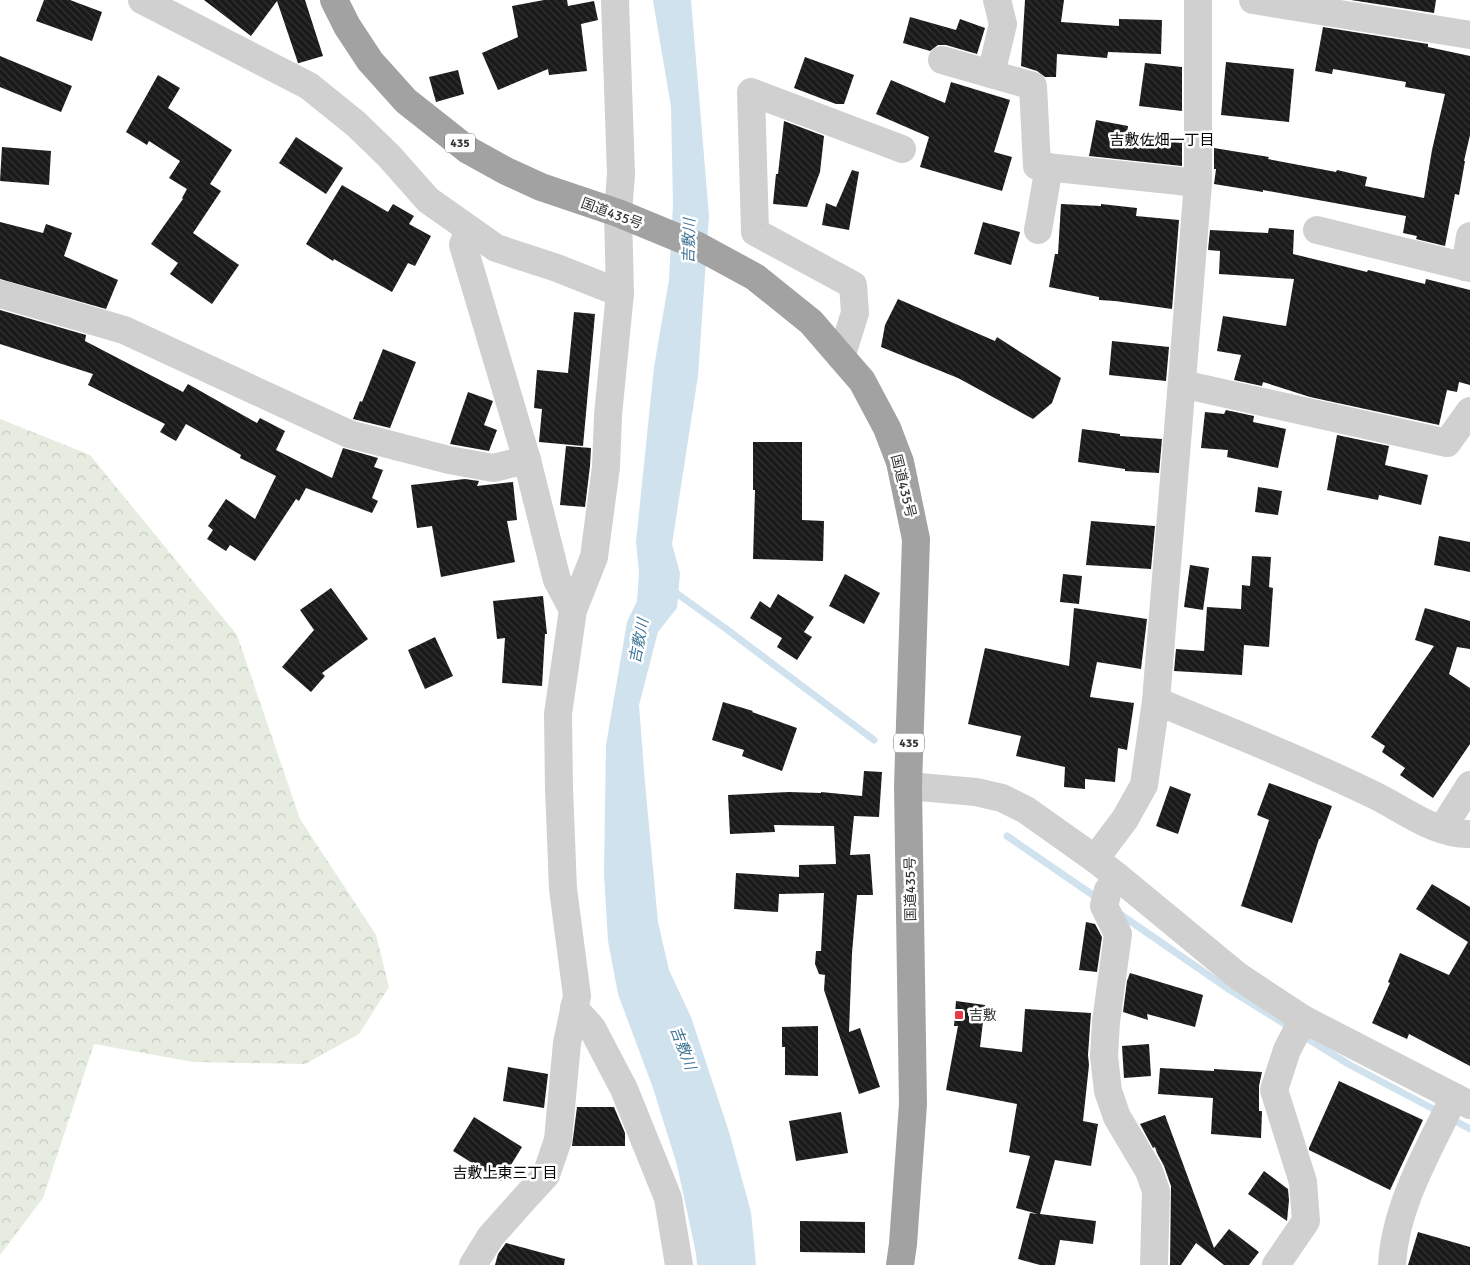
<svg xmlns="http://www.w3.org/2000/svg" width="1470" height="1265" font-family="Signika,'Noto Sans JP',sans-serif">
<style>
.forest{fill:url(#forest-crowns)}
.water{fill:#cfe2ee}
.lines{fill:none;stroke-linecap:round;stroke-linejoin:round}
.stream{stroke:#cfe2ee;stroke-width:7}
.building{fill:url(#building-back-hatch)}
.minor{stroke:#d0d0d0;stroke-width:28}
.tertiary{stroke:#d0d0d0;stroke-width:28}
.trunk{stroke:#a2a2a2;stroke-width:28}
.poi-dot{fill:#e63946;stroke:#fff;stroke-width:2}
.labels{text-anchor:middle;stroke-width:5;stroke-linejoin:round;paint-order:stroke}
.shield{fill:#fff;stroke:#707070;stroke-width:1}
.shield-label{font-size:12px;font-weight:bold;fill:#333}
.street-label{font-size:14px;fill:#333;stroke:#fff}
.poi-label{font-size:14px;fill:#333;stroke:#fff;text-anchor:start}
.neighbourhood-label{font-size:15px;fill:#000;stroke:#fff}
.water-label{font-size:15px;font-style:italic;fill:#3f7597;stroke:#fff}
</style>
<defs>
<pattern id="forest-crowns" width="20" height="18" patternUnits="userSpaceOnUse" patternTransform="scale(1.25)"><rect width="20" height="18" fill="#e6ecdf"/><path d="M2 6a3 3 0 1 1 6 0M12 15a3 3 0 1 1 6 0" fill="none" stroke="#c6cbc0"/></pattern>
<pattern id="building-back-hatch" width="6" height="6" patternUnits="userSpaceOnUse" patternTransform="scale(1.25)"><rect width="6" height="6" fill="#1a1a1a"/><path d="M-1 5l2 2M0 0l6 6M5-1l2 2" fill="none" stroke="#333"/></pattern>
</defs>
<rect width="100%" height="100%" fill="#fff"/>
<polygon class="forest" points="0,419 90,455 237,635 300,819 376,935 389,987 359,1034 305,1064 193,1062 94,1044 43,1198 0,1255"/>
<polygon class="water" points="653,0 691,0 709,216 698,376 672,544 680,573 677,608 658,632 639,705 645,783 658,922 669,970 691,1017 729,1132 751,1212 756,1265 697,1265 696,1253 677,1165 653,1088 618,994 608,941 604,874 606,745 627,622 637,601 639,572 636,542 654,367 669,280 673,204 671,107"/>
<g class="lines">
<g class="stream">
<polyline points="672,590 725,628 874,740"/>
<polyline points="1007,836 1100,900"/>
<polyline points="1117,912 1230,990 1291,1028"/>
<polyline points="1300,1034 1350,1065 1441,1113"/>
<polyline points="1450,1118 1470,1129"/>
</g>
</g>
<g class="building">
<polygon points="44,0 70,0 102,12 92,41 36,21"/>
<polygon points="204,0 305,0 323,56 299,63 298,63 277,1 251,36"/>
<polygon points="544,0 567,0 568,6 594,1 598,20 581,24 587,71 549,75 548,69 498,90 482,53 518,37 512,6"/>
<polygon points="1025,0 1064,0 1061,22 1119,26 1119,19 1162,20 1161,54 1108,52 1107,58 1057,54 1056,77 1045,77 1037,71 1021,66"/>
<polygon points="1351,0 1436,0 1434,13"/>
<polygon points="910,17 956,30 960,19 985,28 977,54 946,45 938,45 930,51 903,43"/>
<polygon points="1323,27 1428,44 1428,47 1470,56 1470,135 1464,161 1465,161 1459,195 1455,194 1445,246 1416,239 1417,236 1403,233 1406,216 1263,190 1263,192 1214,184 1216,169 1214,169 1214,148 1269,157 1268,159 1336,172 1337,170 1367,177 1365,186 1424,198 1432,150 1445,94 1405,87 1406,82 1333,69 1332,74 1315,71"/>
<polygon points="0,56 72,86 61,112 0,87"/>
<polygon points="805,57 854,75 844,104 836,104 794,88"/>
<polygon points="1226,62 1294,69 1289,122 1221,115"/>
<polygon points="1145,63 1182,67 1182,111 1139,106"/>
<polygon points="458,70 464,94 436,102 429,77"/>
<polygon points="158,75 180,88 168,108 232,150 210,184 221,191 193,233 239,265 212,304 170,274 178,263 151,244 183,199 182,198 187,189 169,178 180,161 149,141 147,145 126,132"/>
<polygon points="891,80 945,103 951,82 1010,100 994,152 1012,157 1002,191 920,167 929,137 876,114"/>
<polygon points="1096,120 1128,126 1127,134 1182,143 1182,166 1089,156"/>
<polygon points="784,121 824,136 820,172 807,207 773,204 776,174 778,174"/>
<polygon points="296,137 343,168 326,194 279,163"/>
<polygon points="2,147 51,151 49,185 0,181"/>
<polygon points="852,170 859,172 849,230 822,225 826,203 836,207"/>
<polygon points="342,185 388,212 393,204 414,216 409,224 431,236 415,266 408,263 392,292 334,259 333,261 306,244"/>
<polygon points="1061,204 1101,206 1101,204 1137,208 1136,216 1179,220 1172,309 1115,301 1099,300 1099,297 1049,287 1055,254 1058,254"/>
<polygon points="0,222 43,233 46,224 72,233 64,256 118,280 106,309 0,279"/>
<polygon points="983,222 1020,232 1011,265 974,254"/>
<polygon points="1269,228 1294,230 1293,254 1367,272 1368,270 1425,284 1426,279 1470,290 1470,385 1459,382 1457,392 1447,390 1439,425 1310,397 1263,382 1262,386 1234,380 1241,355 1217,351 1223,316 1286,326 1294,279 1219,274 1220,251 1208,250 1210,230 1268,233"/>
<polygon points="898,299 995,341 997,337 1061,378 1052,403 1033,419 958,378 881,347 885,325"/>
<polygon points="0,310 86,335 85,341 183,392 188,384 257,423 260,418 285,431 276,450 332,478 343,448 378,458 374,467 383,470 372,498 378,501 372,513 306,488 299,501 296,499 255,561 230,545 226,551 207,539 213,530 208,526 226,499 255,519 276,476 240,458 241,455 186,424 176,441 160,432 165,424 88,385 93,374 0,344"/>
<polygon points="574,312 595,314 583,446 539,442 542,409 534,408 537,370 568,373"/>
<polygon points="1112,341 1169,347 1166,381 1109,375"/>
<polygon points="383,349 416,362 390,428 353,419 360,401 362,402"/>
<polygon points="468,392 493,401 484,425 497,430 489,451 450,444"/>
<polygon points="1226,410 1254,416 1253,422 1286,429 1278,468 1227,457 1228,450 1201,448 1205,412 1224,414"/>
<polygon points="1082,429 1120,434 1120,436 1162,439 1159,473 1125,471 1125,469 1078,462"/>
<polygon points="1337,435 1389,446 1385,465 1428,475 1421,505 1379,495 1378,500 1327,490"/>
<polygon points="753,442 802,442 802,520 824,521 823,561 753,559 755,490 753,490"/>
<polygon points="566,446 591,448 590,466 585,507 560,505"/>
<polygon points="465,479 479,481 477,486 513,482 517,520 507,521 515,562 441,577 432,526 417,528 411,485"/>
<polygon points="1258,487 1282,491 1278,515 1255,512"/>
<polygon points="1091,521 1155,526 1151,569 1086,565"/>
<polygon points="1439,536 1470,542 1470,572 1434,565"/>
<polygon points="1252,556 1271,557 1269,587 1273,588 1269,647 1244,645 1242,675 1174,671 1176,649 1204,651 1207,607 1241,609 1242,585 1250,586"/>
<polygon points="1190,565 1209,568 1203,610 1184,607"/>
<polygon points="845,574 880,593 864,624 829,606"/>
<polygon points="1063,574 1082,576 1079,604 1060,602"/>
<polygon points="331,588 368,639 322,673 325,676 311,692 282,667 314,630 300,610"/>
<polygon points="778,594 814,617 804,632 812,637 797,660 777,647 782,638 750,618 760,601 770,608"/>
<polygon points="543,596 547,634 545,634 542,686 502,683 505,638 497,639 493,601"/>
<polygon points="1074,608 1147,619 1141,669 1097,662 1090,697 1134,703 1127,750 1118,748 1115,782 1085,779 1085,789 1064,787 1065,767 1016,756 1021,736 968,724 985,648 1069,666"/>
<polygon points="1425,608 1470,621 1470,649 1457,647 1449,674 1470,688 1470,744 1433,798 1400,775 1405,768 1382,752 1385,746 1371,737 1434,646 1415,640"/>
<polygon points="435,637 453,676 425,689 408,650"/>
<polygon points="723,702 753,711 752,712 797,728 782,771 742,756 744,750 712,740"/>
<polygon points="864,771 882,772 879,817 854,816 850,855 870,854 873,895 857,895 852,953 849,1032 860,1028 880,1087 859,1094 824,990 825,975 819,974 815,964 816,951 821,951 824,893 779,894 778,912 734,909 736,873 799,877 799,865 836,864 834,826 774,825 775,832 730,834 728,795 789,792 821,793 821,792 862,796"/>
<polygon points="1269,783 1332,806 1320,839 1319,839 1292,923 1241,906 1269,820 1257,815"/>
<polygon points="1170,786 1191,794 1178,834 1156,826"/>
<polygon points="1432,884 1470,907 1470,1066 1409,1034 1407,1039 1372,1023 1390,983 1388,982 1400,953 1449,975 1468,942 1416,909"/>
<polygon points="1086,922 1095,924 1102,937 1097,972 1079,970"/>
<polygon points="1130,973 1203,995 1195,1027 1147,1014 1148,1020 1123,1012 1127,981"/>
<polygon points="956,1001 985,1005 980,1047 1022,1052 1025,1009 1091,1013 1088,1055 1089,1065 1083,1121 1098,1124 1091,1166 1055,1160 1040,1214 1096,1221 1093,1244 1060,1240 1055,1265 1040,1265 1018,1259 1030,1213 1038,1214 1016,1208 1030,1156 1009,1152 1017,1104 946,1090 958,1026 954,1026"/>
<polygon points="818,1026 818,1076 785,1075 785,1047 782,1047 782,1027"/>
<polygon points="1149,1044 1151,1076 1124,1078 1122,1046"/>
<polygon points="508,1067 548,1074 544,1108 503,1101"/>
<polygon points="1160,1068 1214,1071 1214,1069 1262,1072 1259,1086 1259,1111 1262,1111 1261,1138 1211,1134 1213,1098 1158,1094"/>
<polygon points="1339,1081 1423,1120 1390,1190 1309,1150 1309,1148"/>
<polygon points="577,1107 614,1107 625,1133 625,1146 572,1146"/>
<polygon points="841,1112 848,1153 796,1161 789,1121"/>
<polygon points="1165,1115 1214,1248 1229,1229 1259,1252 1249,1265 1224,1265 1196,1243 1181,1265 1170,1265 1171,1186 1164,1166 1157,1153 1155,1147 1153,1148 1140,1124"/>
<polygon points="474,1117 522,1147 501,1181 453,1151"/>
<polygon points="1264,1171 1288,1189 1289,1200 1287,1221 1248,1194"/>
<polygon points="800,1221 865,1222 865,1253 800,1252"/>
<polygon points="1418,1232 1470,1247 1470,1265 1408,1265"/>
<polygon points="506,1243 565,1259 564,1265 495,1265 498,1254"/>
</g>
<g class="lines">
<g class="minor">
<polyline points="142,0 309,86 356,124 389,156 428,200 496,248 557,268 620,293"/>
<polyline points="1253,0 1470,35"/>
<polyline points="942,60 1033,86 1037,166 1198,183"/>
<polyline points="991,74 1003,24 997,0"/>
<polyline points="469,229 463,245 527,460 557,580 573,610"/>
<polyline points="1038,230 1049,167"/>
<polyline points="1317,230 1470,268"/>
<polyline points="1465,267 1470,236"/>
<polyline points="0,294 124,330 349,434 449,460 493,468 527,460"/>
<polyline points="841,357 855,313 853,285 755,232 751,92 902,149"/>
<polyline points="1182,384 1447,443 1470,411"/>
<polyline points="1156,701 1198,183 1198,0"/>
<polyline points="1442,829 1470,785"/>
<polyline points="1095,859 1118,877 1238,976 1303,1019 1470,1105"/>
<polyline points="1118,877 1108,890 1104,906 1118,934 1106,1022 1104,1056 1108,1091 1117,1117 1149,1171 1156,1191 1154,1265"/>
<polyline points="574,1008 592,1028 624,1089 668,1198 679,1265"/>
<polyline points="473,1265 491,1236 524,1199 546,1175 558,1140 567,1043 577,996 563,889 559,788 558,714 573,610 594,557 606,467 608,415 620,293 618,213 621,174 615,0"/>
<polyline points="1276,1265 1306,1221 1303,1182 1274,1090 1287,1050 1303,1019"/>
<path d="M1392,1265C1395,1205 1429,1150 1454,1097"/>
</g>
<path class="tertiary" d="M908,786L976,792L1002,798L1026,810L1095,859L1125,819L1144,785L1156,701C1229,731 1304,761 1376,796C1406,811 1436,835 1470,834"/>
<polyline class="trunk" points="334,0 347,26 370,61 406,101 468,150 506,171 541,187 618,213 698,246 755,277 811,322 862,381 887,428 900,462 916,539 908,786 913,1104 903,1244 900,1265"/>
</g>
<rect class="poi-dot" x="954" y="1010" width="10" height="10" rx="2.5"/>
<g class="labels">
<g class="shield">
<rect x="445" y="133.5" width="30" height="19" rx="4"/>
<rect x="894" y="733.5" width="30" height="19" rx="4"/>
</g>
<g class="shield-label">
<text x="460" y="147">435</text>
<text x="909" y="747">435</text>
</g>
<g class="street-label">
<text transform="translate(612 213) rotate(20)" y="5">国道435号</text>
<text transform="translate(904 486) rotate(76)" y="5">国道435号</text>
<text transform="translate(910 889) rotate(-91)" y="5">国道435号</text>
</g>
<g class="poi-label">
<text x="969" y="1020">吉敷</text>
</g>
<g class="neighbourhood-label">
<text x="1162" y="145">吉敷佐畑一丁目</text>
<text x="505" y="1178">吉敷上東三丁目</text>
</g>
<g class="water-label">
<text transform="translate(689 241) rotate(-89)" y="5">吉敷川</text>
<text transform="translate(639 641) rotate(-79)" y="5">吉敷川</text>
<text transform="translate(683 1048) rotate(69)" y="5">吉敷川</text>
</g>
</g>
</svg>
